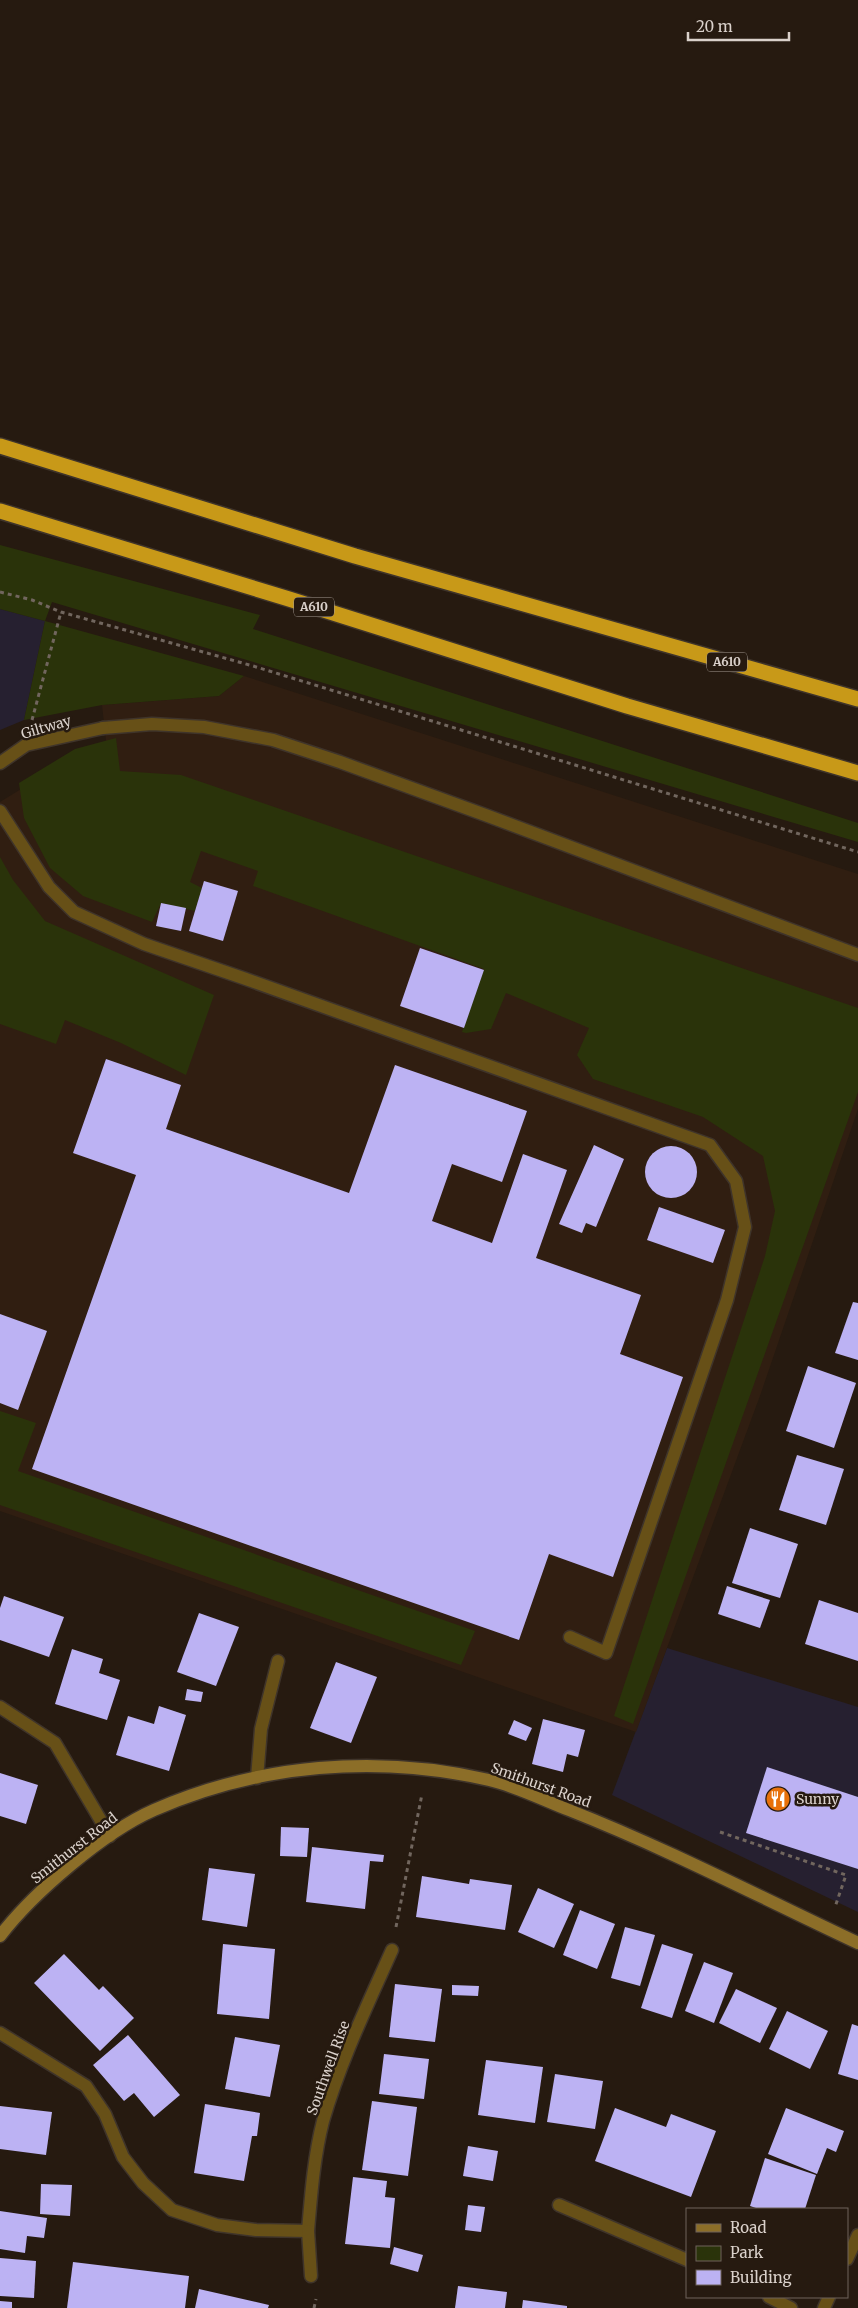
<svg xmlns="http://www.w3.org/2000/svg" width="858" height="2308" font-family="Merriweather,serif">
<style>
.commercial{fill:#262030}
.built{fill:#301e11}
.green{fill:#2a330a}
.building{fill:#bcb2f3}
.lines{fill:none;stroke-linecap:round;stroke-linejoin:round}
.lane-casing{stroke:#3f342a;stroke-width:15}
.street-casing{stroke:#3f342a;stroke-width:15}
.secondary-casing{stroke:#3f342a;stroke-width:15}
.highway-casing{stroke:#3f342a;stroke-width:18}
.path{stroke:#71665e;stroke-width:3;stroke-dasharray:4 4;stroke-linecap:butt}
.lane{stroke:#675017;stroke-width:12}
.street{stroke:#675017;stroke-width:12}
.secondary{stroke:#8c6e28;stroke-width:12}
.highway{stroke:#c89918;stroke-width:15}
.labels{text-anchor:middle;stroke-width:5;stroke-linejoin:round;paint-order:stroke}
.shield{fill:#261a10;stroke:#a49a93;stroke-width:1}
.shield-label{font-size:12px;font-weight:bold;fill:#dad1cb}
.street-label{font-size:14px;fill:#dad1cb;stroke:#261a10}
.poi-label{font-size:14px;fill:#dad1cb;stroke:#261a10;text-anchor:start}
</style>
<rect width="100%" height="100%" fill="#261a10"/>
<g class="commercial">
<polygon points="0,609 45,621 24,720 0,730"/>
<polygon points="667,1648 858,1707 858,1912 612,1795"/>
</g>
<polygon class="built" points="244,676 858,874 858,1109 761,1393 636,1732 0,1511 0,802 26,786 110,775 102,705 219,696"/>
<g class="green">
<polygon points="0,545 260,615 253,629 858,823 858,842 52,602 45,621 244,676 219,696 102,705 24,720 45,621 0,609"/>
<polygon points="116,738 120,771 181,775 858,1008 858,1092 633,1724 614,1716 765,1256 775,1211 763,1156 703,1117 593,1079 577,1055 589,1028 506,993 491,1029 466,1033 462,1032 484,969 253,886 258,871 201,851 190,882 202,888 195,911 161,903 152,922 83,896 50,868 24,818 19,783 75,749"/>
<polygon points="0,857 13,880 45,921 214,995 186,1075 121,1043 65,1020 56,1044 0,1024"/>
<polygon points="0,1411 36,1423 18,1471 475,1631 461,1665 0,1505"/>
</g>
<g class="building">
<polygon points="204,881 238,891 223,941 189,931"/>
<polygon points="161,903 186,908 181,931 156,926"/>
<polygon points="420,948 484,970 464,1028 400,1006"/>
<polygon points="106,1059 181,1085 166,1129 349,1193 395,1065 527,1111 502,1182 452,1164 432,1221 492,1243 523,1154 567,1170 536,1258 641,1295 620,1354 683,1377 613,1577 549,1554 519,1640 32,1469 136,1175 73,1153"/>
<polygon points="594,1145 624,1159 596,1227 586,1223 582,1233 559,1224"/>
<circle cx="671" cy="1172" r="26"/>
<polygon points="659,1207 725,1230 713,1263 647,1240"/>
<polygon points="853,1302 858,1303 858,1360 835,1353"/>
<polygon points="0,1314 47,1331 18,1410 0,1403"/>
<polygon points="808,1366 856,1383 834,1448 786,1431"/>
<polygon points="797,1455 844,1469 826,1525 779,1510"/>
<polygon points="750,1528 798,1544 780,1598 732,1583"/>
<polygon points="727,1586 770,1600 760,1628 718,1614"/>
<polygon points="4,1596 64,1617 49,1657 0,1640 0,1608"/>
<polygon points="819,1600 858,1613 858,1661 805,1644"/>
<polygon points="199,1613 239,1627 216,1686 177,1672"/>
<polygon points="72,1649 103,1659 99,1673 120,1680 107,1720 55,1704"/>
<polygon points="336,1662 377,1677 351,1743 310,1728"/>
<polygon points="187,1689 203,1692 201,1702 185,1700"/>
<polygon points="159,1706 186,1715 169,1771 116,1755 128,1716 154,1724"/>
<polygon points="543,1719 585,1730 578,1757 567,1754 563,1772 532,1764"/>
<polygon points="514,1720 532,1728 526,1741 508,1734"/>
<polygon points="767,1767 858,1797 858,1869 746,1833"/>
<polygon points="0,1773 38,1785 26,1824 0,1816"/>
<polygon points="281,1827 309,1828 307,1857 280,1856"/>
<polygon points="312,1847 384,1855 383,1862 370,1861 365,1909 306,1902"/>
<polygon points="209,1868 255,1874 247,1927 202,1920"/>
<polygon points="422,1876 469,1884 470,1879 512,1885 505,1930 416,1917"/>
<polygon points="538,1888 574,1904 554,1948 518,1932"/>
<polygon points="580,1910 615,1924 597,1969 563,1955"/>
<polygon points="625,1927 655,1935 640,1986 611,1978"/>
<polygon points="223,1944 275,1949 269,2019 217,2014"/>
<polygon points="662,1944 693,1954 672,2018 641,2008"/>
<polygon points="64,1954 99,1990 103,1986 134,2018 100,2051 34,1983"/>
<polygon points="704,1962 733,1973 714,2023 685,2011"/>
<polygon points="395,1984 442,1989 435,2042 389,2037"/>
<polygon points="452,1985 479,1986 478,1996 452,1995"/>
<polygon points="736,1989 777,2008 760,2043 719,2023"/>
<polygon points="787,2011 828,2031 810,2069 769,2049"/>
<polygon points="852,2024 858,2026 858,2080 838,2074"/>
<polygon points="128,2035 180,2095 154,2117 134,2093 124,2101 93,2065"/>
<polygon points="235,2037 280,2045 270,2097 225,2089"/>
<polygon points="384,2054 429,2059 424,2099 379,2094"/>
<polygon points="486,2060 543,2067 535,2123 478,2115"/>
<polygon points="555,2074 603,2081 595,2129 547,2122"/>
<polygon points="372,2101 417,2107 408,2176 362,2170"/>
<polygon points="205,2104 260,2113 257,2136 252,2136 244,2181 194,2173"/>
<polygon points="0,2106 52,2112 46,2155 0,2149"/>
<polygon points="615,2108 666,2127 671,2114 716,2131 691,2197 595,2161"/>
<polygon points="786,2108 844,2131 836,2152 827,2148 817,2174 768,2154"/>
<polygon points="468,2146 498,2151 493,2181 463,2176"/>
<polygon points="765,2158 816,2175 805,2209 759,2209 750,2206"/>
<polygon points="353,2177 387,2181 385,2197 395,2198 390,2248 345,2244"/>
<polygon points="41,2184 72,2185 70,2216 40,2214"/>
<polygon points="468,2205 485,2207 481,2232 465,2230"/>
<polygon points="0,2211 47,2218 44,2238 27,2236 25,2253 0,2249"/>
<polygon points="394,2247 423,2255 418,2272 390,2264"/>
<polygon points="0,2258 36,2261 34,2298 0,2296"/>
<polygon points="73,2262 189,2276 185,2308 67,2308"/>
<polygon points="458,2286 507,2292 505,2308 455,2308"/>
<polygon points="199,2289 269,2305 268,2308 195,2308"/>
<polygon points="523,2300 567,2306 567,2308 522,2308"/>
<polygon points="0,2301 12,2302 12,2308 0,2308"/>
</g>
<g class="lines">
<defs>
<g id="lane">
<polyline points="103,728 152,724 204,727 273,740 340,762 488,816 858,955"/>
<polyline points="0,811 49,887 74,912 144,944 243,978 710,1145 736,1181 745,1227 727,1300 606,1653 570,1637"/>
</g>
<g id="street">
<polyline points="0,763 26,745 103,728"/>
<polyline points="0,1707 55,1743 110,1836"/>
<polyline points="257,1778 261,1729 278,1661"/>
<path d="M0,2033L86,2086L105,2114L123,2157L143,2183L172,2210L217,2225L256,2230L308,2231C311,2195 314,2156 323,2121C340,2062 367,2006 392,1950"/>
<polyline points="559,2205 687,2260"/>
<polyline points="308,2231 311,2276"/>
<polyline points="847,2259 858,2235"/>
<polyline points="769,2297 791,2308"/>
<polyline points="824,2308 829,2297"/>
</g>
<path id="secondary" d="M0,1936C33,1893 104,1832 154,1810C259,1764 377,1754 489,1780C516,1786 543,1800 569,1810C668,1849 762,1898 858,1943"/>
<g id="highway">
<polyline points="0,446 355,556 858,699"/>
<polyline points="0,511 289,599 627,706 858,773"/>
</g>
</defs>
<use href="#lane" class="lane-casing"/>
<use href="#street" class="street-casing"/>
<use href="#secondary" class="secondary-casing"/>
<use href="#highway" class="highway-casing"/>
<g class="path">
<polyline points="0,592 32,600 61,612 253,666 858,852"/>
<polyline points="32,720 61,612"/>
<polyline points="720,1832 846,1875 835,1907"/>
<polyline points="396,1927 422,1794"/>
<polyline points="314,2308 316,2299"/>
</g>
<use href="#lane" class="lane"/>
<use href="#street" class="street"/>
<use href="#secondary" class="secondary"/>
<use href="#highway" class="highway"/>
</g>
<defs>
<symbol id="restaurant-disc" viewBox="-11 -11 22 22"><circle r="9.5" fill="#e8710a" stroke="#261a10"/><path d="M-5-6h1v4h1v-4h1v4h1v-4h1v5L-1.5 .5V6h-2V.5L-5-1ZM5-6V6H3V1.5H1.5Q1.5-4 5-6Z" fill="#fff"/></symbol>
</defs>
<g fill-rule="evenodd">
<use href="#restaurant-disc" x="764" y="1785" width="28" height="28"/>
</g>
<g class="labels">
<g class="shield">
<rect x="294" y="597.5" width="40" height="19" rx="4"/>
<rect x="707" y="652.5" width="40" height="19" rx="4"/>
</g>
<g class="shield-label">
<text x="314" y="611">A610</text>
<text x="727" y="666">A610</text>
</g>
<g class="street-label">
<text transform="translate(46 727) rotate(-16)" y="5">Giltway</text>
<text transform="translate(541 1785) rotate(20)" y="5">Smithurst Road</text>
<text transform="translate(74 1848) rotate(-38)" y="5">Smithurst Road</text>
<text transform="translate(328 2068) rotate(-70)" y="5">Southwell Rise</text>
</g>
<g class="poi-label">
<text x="796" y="1804">Sunny</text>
</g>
</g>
<rect x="686" y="2208" width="162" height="90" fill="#261a10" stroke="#6e635b"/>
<rect x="696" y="2224" width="25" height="8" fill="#8c6e28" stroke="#6e635b"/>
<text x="730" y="2233" font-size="15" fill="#dad1cb">Road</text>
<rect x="696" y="2246" width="25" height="15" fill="#2a330a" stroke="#6e635b"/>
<text x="730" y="2258" font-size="15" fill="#dad1cb">Park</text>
<rect x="696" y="2270" width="25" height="15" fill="#bcb2f3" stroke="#6e635b"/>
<text x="730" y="2283" font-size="15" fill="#dad1cb">Building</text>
<path d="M688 32v8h101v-8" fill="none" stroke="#dad1cb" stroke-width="2.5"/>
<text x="696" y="32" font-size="15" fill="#dad1cb" stroke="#261a10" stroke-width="4" paint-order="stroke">20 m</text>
</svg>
